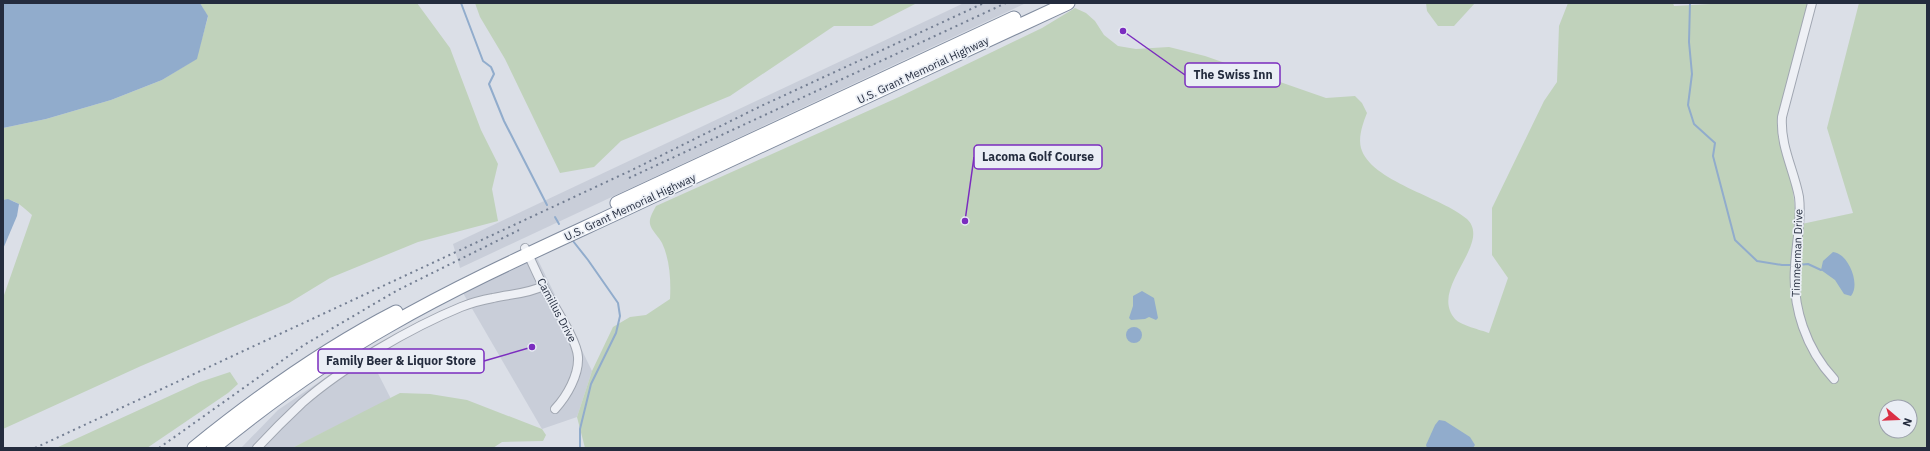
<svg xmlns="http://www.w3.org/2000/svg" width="1930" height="451" font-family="'IBM Plex Sans',sans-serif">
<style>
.built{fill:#c9ced9}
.green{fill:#c0d2bb;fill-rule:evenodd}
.water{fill:#91accc}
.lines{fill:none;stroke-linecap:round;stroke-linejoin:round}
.stream{stroke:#91accc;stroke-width:2}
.minor-casing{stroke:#a0a6b1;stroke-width:10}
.trunk-casing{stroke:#818c9f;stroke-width:15}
.minor{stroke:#eef0f5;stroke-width:8}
.trunk{stroke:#fff;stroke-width:13}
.rail{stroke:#737e92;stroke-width:2;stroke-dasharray:2 4;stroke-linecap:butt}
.labels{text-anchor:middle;stroke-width:3.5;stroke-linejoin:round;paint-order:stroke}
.street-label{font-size:11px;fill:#242c3e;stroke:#eaeef5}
.leader{fill:none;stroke:#7b2cbf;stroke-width:1.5}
.callout-dot{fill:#7b2cbf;stroke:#eaeef5;stroke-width:1.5}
.callout{fill:#eaeef5;stroke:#7b2cbf;stroke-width:1.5}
.callout-label{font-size:12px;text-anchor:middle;font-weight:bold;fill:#242c3e}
</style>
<rect width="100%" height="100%" fill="#dbdfe7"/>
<g class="built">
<polygon points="964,3 1026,3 460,268 453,244"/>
<polygon points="537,258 592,371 577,417 542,429 463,293"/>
<polygon points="366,350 391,399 292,448 241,448 278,410"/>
</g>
<g class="green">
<path d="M200,3H417L450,48L481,130L498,164L492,189L498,221L418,242L330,278L289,303L141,366L3,429V298L32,215C24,208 15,198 3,200V128L46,119L111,100L162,80L196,59L208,17Z"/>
<polygon points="475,3 917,3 872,26 834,26 730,96 621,141 594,167 560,173 505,59 480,17"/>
<polygon points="1426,3 1475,3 1454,26 1438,26 1427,11"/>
<path d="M1568,3H1673L1674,6L1729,3H1809L1778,126L1779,142L1792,184L1797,225L1853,213L1827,128L1859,3H1927V448H585L577,417L592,371L613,327L630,317L646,315L670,299C671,281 670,260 662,243C659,237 651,230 650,224C649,218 653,212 656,206L899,97L1042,28L1075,8L1086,13L1095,21L1104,35L1118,46L1136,49L1169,47L1205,56L1326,98L1355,96L1362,103L1367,113C1363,123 1358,137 1361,148C1370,181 1442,197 1467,219C1493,244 1428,288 1455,319C1460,325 1481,330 1489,333L1508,278L1492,255V208L1544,101L1557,82L1559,26ZM1886,407H1910V431H1886Z"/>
<polygon points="230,372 238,384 228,393 147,448 56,448 200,382"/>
<polygon points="400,393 430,394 467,400 542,429 546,435 543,441 502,442 493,448 292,448"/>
</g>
<g class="water">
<polygon points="3,3 200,3 208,16 197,59 162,80 111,100 46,119 3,128"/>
<polygon points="8,199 19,204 17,216 3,249 3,200"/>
<path d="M1833,252C1848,253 1861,284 1851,296L1844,294L1835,280L1821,270L1823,261Z"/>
<polygon points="1142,291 1154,298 1158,318 1156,320 1149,317 1145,319 1131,320 1129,318 1133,306 1133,296"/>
<circle cx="1134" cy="335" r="8"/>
<polygon points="1439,420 1445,421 1470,437 1475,445 1473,448 1427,448 1426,445 1435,425"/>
</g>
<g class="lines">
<g class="stream">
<polyline points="461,3 483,61 491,67 494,74 489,84 504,121 547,205"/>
<polyline points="1690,3 1689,42 1692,74 1688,105 1694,124 1715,143 1713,156 1735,240 1757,261 1782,265 1794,265"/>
<polyline points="555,217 559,224"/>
<polyline points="573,241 588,260 618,303 620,316 616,333 591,384 580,429 580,448"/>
<polyline points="1798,265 1808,264 1821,270"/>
</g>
<defs>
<g id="minor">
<path d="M1812,3L1782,117C1780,146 1794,170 1799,197C1802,221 1796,243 1795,267C1792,307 1806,349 1834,379"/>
<path d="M525,248C531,260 537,274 543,286C552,304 577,339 578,357C579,375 567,396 555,409"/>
<path d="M257,448C271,433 286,418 302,403C343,367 410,328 461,307C471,303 482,300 493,298C510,294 528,294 543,286"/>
</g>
<g id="trunk">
<polyline points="617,203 1014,18"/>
<path d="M194,448C257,397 324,349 396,312"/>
<path d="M213,448C268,403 326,361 388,326C468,280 553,243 636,204C780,136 924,70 1068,3"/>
</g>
</defs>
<use href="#minor" class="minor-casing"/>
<use href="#trunk" class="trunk-casing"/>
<use href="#minor" class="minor"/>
<use href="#trunk" class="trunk"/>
<g class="rail">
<polyline points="629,178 1006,3"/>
<polyline points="35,448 632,170 759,107 984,3"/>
<polyline points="159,448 304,345 396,291 519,230"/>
</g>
</g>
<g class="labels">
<g class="street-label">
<text transform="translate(923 70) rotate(-25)" y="4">U.S. Grant Memorial Highway</text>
<text transform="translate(630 207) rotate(-25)" y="4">U.S. Grant Memorial Highway</text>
<text transform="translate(1797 253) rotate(-88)" y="4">Timmerman Drive</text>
<text transform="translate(557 310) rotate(62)" y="4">Camillus Drive</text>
</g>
</g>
<path class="leader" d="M1123 31L1185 75M965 221L974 157M532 347L484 361"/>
<g class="callout-dot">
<circle cx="1123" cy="31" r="4"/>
<circle cx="965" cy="221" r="4"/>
<circle cx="532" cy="347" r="4"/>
</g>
<g class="callout">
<rect x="1185" y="63" width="95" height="24" rx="4"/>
<rect x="974" y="145" width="128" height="24" rx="4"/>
<rect x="318" y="349" width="166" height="24" rx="4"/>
</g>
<g class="callout-label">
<text x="1233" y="79">The Swiss Inn</text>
<text x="1038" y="161">Lacoma Golf Course</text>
<text x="401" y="365">Family Beer &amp; Liquor Store</text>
</g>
<rect width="1930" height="451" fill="none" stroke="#242c3e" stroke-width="8"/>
<g transform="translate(1898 419) rotate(109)"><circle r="19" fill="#eaeef5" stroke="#9ba0ac"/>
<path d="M0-3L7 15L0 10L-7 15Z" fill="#db3045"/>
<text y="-6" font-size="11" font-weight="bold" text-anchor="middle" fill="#242c3e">N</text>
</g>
</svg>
